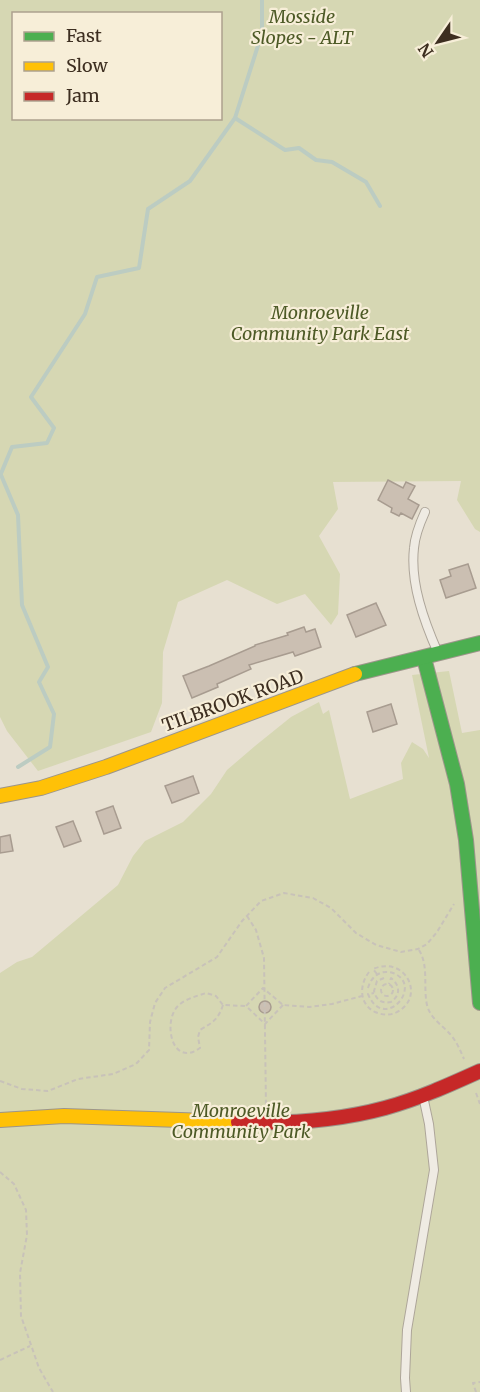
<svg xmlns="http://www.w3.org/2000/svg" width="480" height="1392" font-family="Merriweather,serif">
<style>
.green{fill:#d6d7b3;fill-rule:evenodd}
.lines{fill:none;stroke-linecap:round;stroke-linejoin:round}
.stream{stroke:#bcccc2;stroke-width:4}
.building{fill:#cbbfb2;stroke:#a89c90;stroke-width:1.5}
.lane-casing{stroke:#ada599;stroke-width:10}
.fast-casing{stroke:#9c958a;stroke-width:16}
.slow-casing{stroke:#9c958a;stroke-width:16}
.jam-casing{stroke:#9c958a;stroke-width:16}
.path{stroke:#c8c2b9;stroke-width:2;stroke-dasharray:4.5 3;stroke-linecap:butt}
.lane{stroke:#efebe3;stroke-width:8}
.fast{stroke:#4caf50;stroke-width:14}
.slow{stroke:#ffc107;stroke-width:14}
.jam{stroke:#c62828;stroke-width:14}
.labels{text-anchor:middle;stroke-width:4.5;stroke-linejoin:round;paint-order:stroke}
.park-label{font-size:18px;font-style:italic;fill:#4d5a26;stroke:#f7eed8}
.street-label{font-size:18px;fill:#3d2e20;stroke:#f7eed8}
</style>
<rect width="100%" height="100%" fill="#e7e0d1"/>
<g class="green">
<path d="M0,0H480V532L475,529L457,500L461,481L333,482L338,509L319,536L340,574L338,614L331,625L305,594L277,604L227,580L178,602L163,652L162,703L151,732L38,771L7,731L0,717ZM14,14H220V118H14Z"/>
<polygon points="449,671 462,733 480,730 480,1392 0,1392 0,973 17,962 32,957 118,885 133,856 145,841 183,822 211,794 227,770 255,746 291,717 319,702 323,714 329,710 350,799 403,779 401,763 412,742 423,749 429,758 412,675"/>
</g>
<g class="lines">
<g class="stream">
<polyline points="235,118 285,150 299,148 316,160 332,162 366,182 380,206"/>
<polyline points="1,475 18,515 22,605 48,667 39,682 54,714 50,747 18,767"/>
<polyline points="0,476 12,447 47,443 54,428 31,397 85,314 97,277 139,268 148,209 190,181 235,118 262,33 262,0"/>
</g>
</g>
<g class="building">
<polygon points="388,480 403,488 406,482 415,486 408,499 419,505 412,519 401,513 399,516 391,512 392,508 378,500"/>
<polygon points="468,564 476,588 446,598 440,580 451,576 449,570"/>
<polygon points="376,603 386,625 356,637 347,615"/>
<polygon points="304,627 306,632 315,629 321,647 295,656 293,652 249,665 251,669 217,684 218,687 192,698 183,676 209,666 255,646 255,645 288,635 287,633"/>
<polygon points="391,704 397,724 373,732 367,712"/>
<polygon points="193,776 199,793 172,803 165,786"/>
<polygon points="113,806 121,828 104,834 96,812"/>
<polygon points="73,821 81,841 64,847 56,827"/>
<polygon points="10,835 13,851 0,853 0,837"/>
<circle cx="265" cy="1007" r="6"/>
</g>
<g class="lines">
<defs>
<g id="lane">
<path d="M425,512C420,523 415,535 414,548C410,583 424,621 438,653"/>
<polyline points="406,1392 405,1378 407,1330 434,1170 429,1124 423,1096"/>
</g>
<g id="fast">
<polyline points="424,658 457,784 466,840 480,1003"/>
<polyline points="355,674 480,643"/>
</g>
<g id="slow">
<polyline points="0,796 41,788 106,767 355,674"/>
<polyline points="0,1120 64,1116 238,1122"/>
</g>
<path id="jam" d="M238,1122C287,1124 337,1121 385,1108C418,1099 449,1085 480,1071"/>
</defs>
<use href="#lane" class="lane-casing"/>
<use href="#fast" class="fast-casing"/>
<use href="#slow" class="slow-casing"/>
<use href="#jam" class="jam-casing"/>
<g class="path">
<polyline points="247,916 256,930 264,958 266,1107"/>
<path d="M419,950C429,966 423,987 427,1005C430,1018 442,1025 450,1034C457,1042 460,1050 464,1059"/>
<path d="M369,972C359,985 359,1004 375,1012C382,1015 390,1016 397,1012C426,997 406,955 373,969L377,974"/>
<path d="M384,978L377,981L374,991C376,1000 382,1004 391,1002C401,995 400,985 391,978L389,984"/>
<circle cx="387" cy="990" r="6"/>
<path d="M368,988C371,977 380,969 393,973C425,985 384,1033 368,994L374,993"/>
<path d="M223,1005C218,1020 213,1022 200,1030L198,1037L200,1048C172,1068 163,1023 177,1007C184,999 197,996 206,993L216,996L223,1005L246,1006"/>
<polyline points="283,1005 265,1024 246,1006 263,988 283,1005 309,1007 332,1004 362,996"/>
<polyline points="0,1081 22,1089 48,1091 78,1079 113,1074 136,1064 149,1050 150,1022 155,1003 165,988 217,957 242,921 261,901 284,893 313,898 331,908 356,933 376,945 401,952 418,949 427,944 437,932 454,904"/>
<polyline points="476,1093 480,1104"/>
<polyline points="0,1172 14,1184 26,1210 27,1235 20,1273 21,1316 39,1368 53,1392"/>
<polyline points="0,1360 30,1346"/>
<polyline points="476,1392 473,1383 480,1382"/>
</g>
<use href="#lane" class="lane"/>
<use href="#fast" class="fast"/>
<use href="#slow" class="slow"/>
<use href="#jam" class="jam"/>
</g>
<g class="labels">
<g class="park-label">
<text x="302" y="23">Mosside<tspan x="302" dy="21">Slopes - ALT</tspan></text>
<text x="320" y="319">Monroeville<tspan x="320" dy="21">Community Park East</tspan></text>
<text x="241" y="1117">Monroeville<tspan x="241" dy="21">Community Park</tspan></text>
</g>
<g class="street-label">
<text transform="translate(233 701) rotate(-20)" y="6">TILBROOK ROAD</text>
</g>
</g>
<rect x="12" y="12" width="210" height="108" fill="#f7eed8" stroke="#ada18e" stroke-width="1.5"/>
<rect x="24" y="32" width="30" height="9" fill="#4caf50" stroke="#ada18e" stroke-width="1.5"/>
<text x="66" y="42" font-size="18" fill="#3d2e20">Fast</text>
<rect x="24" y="62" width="30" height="9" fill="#ffc107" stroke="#ada18e" stroke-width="1.5"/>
<text x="66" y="72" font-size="18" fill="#3d2e20">Slow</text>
<rect x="24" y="92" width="30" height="9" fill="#c62828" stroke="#ada18e" stroke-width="1.5"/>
<text x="66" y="102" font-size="18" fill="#3d2e20">Jam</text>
<g transform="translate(438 42) rotate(235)" stroke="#f7eed8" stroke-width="4.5" paint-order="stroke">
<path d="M0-4.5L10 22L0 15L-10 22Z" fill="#3d2e20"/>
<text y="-9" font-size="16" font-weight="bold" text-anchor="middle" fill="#3d2e20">N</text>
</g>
</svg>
